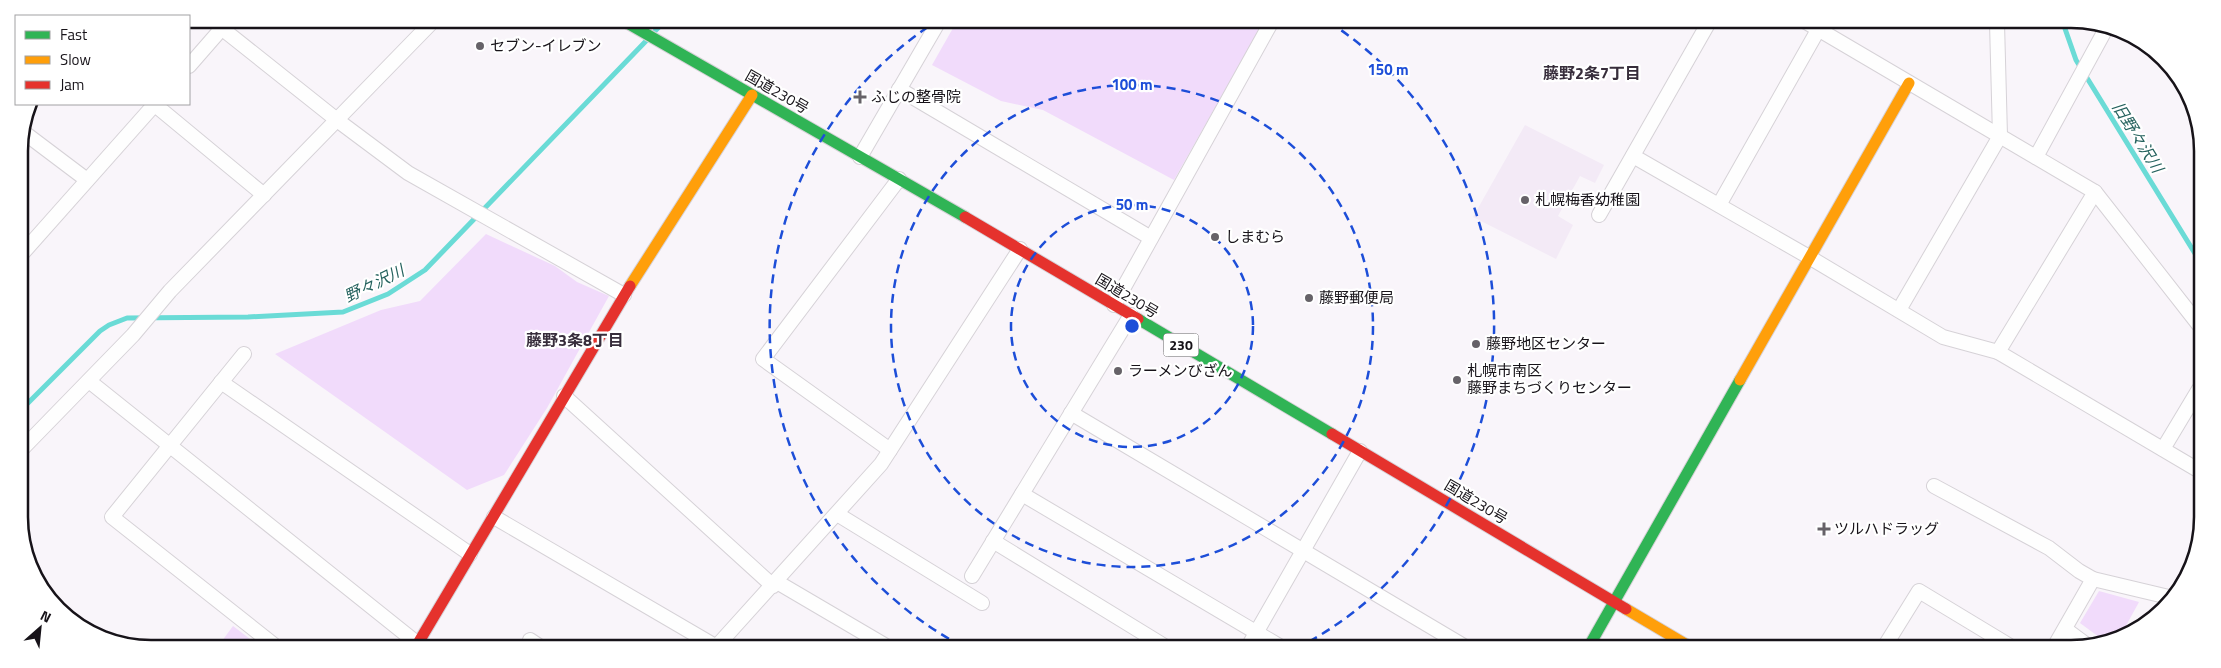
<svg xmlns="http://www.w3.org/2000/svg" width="2221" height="668" font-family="'Titillium Web','Noto Sans JP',sans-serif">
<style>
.built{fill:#f3eaf6}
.green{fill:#f1dbfb}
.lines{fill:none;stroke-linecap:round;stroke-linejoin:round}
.stream{stroke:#6adbd6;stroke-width:5}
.street-casing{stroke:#d6d2d7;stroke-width:16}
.fast-casing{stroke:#d6d2d7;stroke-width:13}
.slow-casing{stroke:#d6d2d7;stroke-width:13}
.jam-casing{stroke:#d6d2d7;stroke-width:13}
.street{stroke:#fefefe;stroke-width:14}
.fast{stroke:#30b455;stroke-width:11}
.slow{stroke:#ff9f0a;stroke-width:11}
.jam{stroke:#e5322d;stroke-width:11}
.ring{fill:none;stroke:#1d4ed8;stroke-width:2.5;stroke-dasharray:9 6}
.poi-dot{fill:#666268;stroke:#fff;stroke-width:2}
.labels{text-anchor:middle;stroke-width:4.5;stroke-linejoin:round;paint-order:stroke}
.shield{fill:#fff;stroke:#5d5a5e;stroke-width:1}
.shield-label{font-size:14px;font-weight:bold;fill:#171319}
.poi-label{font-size:15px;fill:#171319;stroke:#fff;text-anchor:start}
.street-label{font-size:15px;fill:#171319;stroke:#fff}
.neighbourhood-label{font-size:16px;font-weight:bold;fill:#372d3b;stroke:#fff}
.water-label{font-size:16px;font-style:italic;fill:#25625e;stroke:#fff}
.rim{fill:none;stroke:#171319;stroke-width:2.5}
.centre{fill:#1d4ed8;stroke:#fff;stroke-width:2.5}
.ring-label{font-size:15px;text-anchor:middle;font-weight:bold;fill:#1d4ed8;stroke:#fff;stroke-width:4.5;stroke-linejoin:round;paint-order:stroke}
</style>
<rect width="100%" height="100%" fill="#f9f5fa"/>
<polygon class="built" points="1525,125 1604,165 1595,183 1580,176 1558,216 1573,225 1556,259 1473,217"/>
<g class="green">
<polygon points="957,21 1264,21 1174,180 1043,110 1001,101 932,65"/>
<polygon points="486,234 555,266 577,282 609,296 547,408 504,475 467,490 275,354 381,310 420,301"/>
<polygon points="2099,591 2139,602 2122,633 2103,640 2080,623"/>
<polygon points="233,626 258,645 219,645"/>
</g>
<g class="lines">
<g class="stream">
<polyline points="2063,23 2076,60 2199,260"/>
<polyline points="655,31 666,20"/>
<polyline points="20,411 100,331 109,325 127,318 248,317 343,312 388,294 425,270 646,41"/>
</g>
<defs>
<g id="street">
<polyline points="210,19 337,120 408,173 624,295"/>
<polyline points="1806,22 2095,192 2199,325"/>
<polyline points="189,66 230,19"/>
<polyline points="899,89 1151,238"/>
<polyline points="154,104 264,195"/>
<polyline points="22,131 87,180"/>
<polyline points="1633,156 1809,257 1943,337 1998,352"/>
<polyline points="860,157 939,21"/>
<polyline points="2036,157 2108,25"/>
<polyline points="2095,192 1998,352 2198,470"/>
<polyline points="1719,205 1818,30"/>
<polyline points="1599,215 1709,22"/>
<polyline points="20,256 155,104"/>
<polyline points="1114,305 1272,21"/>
<polyline points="1899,310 2000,136 1997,23"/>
<polyline points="244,354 112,517 274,645"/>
<polyline points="89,381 418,644"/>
<polyline points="221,382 470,554"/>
<polyline points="564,396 773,586"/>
<polyline points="1071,413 1467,648"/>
<polyline points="2163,449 2199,389"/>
<polyline points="21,450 133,335 170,291 435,19"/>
<polyline points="890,450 763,359 899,179"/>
<polyline points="1934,486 2049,548 2079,571 2093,579 2173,598"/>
<polyline points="1022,494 1281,647"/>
<polyline points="837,514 982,603"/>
<polyline points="494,517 715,646"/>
<polyline points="993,541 1166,647"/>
<polyline points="972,576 1131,315"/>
<polyline points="777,582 886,646"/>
<polyline points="2065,629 2088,646"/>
<polyline points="530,640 539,646"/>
<polyline points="717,646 881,464 1020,249"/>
<polyline points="1248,647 1360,451"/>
<polyline points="1883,649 1919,591 2015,649"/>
<polyline points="2053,649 2093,579"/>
</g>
<g id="fast">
<polyline points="622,20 965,217"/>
<polyline points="1138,319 1332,434"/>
<polyline points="1588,648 1740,380"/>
</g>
<g id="slow">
<polyline points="630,286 752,95"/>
<polyline points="1740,380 1909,83"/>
<polyline points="1626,609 1692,648"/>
</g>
<g id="jam">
<polyline points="965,217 1138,319"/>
<polyline points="1332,434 1626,609"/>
<polyline points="417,645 630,286"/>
</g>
</defs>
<use href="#street" class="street-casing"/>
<use href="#fast" class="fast-casing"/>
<use href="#slow" class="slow-casing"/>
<use href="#jam" class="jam-casing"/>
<use href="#street" class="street"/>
<use href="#fast" class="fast"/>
<use href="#slow" class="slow"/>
<use href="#jam" class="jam"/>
</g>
<g class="ring">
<circle cx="1132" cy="326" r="121"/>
<circle cx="1132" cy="326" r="241"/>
<path d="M962 646A362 362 0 0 1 937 21M1329 22A362 362 0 0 1 1299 647"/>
</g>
<g class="poi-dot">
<circle cx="480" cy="46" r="5"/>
<path d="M857.5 89.5h5v5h5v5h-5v5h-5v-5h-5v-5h5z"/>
<circle cx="1525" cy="200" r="5"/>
<circle cx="1215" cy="237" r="5"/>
<circle cx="1309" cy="298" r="5"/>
<circle cx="1476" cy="344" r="5"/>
<circle cx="1118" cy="371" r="5"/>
<circle cx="1457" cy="380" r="5"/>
<path d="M1821.5 521.5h5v5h5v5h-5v5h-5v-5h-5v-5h5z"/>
</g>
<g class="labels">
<rect class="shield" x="1163.5" y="333.5" width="35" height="23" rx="4"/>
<g class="shield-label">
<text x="1181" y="350">230</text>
</g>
<g class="poi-label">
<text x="490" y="51">セブン-イレブン</text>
<text x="871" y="102">ふじの整骨院</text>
<text x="1535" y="205">札幌梅香幼稚園</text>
<text x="1225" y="242">しまむら</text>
<text x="1319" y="303">藤野郵便局</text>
<text x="1486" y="349">藤野地区センター</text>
<text x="1128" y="376">ラーメンびざん</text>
<text x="1467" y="376">札幌市南区<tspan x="1467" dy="17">藤野まちづくりセンター</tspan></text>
<text x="1834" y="534">ツルハドラッグ</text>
</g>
<g class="street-label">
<text transform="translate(777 92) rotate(30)" y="5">国道230号</text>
<text transform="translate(1127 296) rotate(31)" y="5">国道230号</text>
<text transform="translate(1476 502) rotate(31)" y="5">国道230号</text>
</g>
<g class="neighbourhood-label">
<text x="1592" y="79">藤野2条7丁目</text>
<text x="575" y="346">藤野3条8丁目</text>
</g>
<g class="water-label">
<text transform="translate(2138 137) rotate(58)" y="6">旧野々沢川</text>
<text transform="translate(374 283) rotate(-26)" y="6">野々沢川</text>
</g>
</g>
<path d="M0 0H2221V668H0ZM151 28H2071A123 123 0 0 1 2194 151V517A123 123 0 0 1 2071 640H151A123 123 0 0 1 28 517V151A123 123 0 0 1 151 28Z" fill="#fff" fill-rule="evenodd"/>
<path class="rim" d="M151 28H2071A123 123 0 0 1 2194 151V517A123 123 0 0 1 2071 640H151A123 123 0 0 1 28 517V151A123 123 0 0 1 151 28Z"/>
<circle cx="1132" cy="326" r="8" class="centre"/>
<g class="ring-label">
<text x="1388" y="75">150 m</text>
<text x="1132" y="90">100 m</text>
<text x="1132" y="210">50 m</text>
</g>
<rect x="15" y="15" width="175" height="90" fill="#ffffff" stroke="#a2a1a3"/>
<rect x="25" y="31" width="25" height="8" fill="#30b455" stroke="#a2a1a3"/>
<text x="60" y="40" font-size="15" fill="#171319">Fast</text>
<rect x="25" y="56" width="25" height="8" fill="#ff9f0a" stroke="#a2a1a3"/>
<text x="60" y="65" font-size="15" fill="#171319">Slow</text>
<rect x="25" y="81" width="25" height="8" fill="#e5322d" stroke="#a2a1a3"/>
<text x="60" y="90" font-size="15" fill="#171319">Jam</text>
<g transform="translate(40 628) rotate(27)" stroke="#ffffff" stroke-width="4" paint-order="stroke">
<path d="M0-4L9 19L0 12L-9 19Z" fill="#171319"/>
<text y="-8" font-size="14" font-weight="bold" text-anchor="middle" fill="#171319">N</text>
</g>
</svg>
